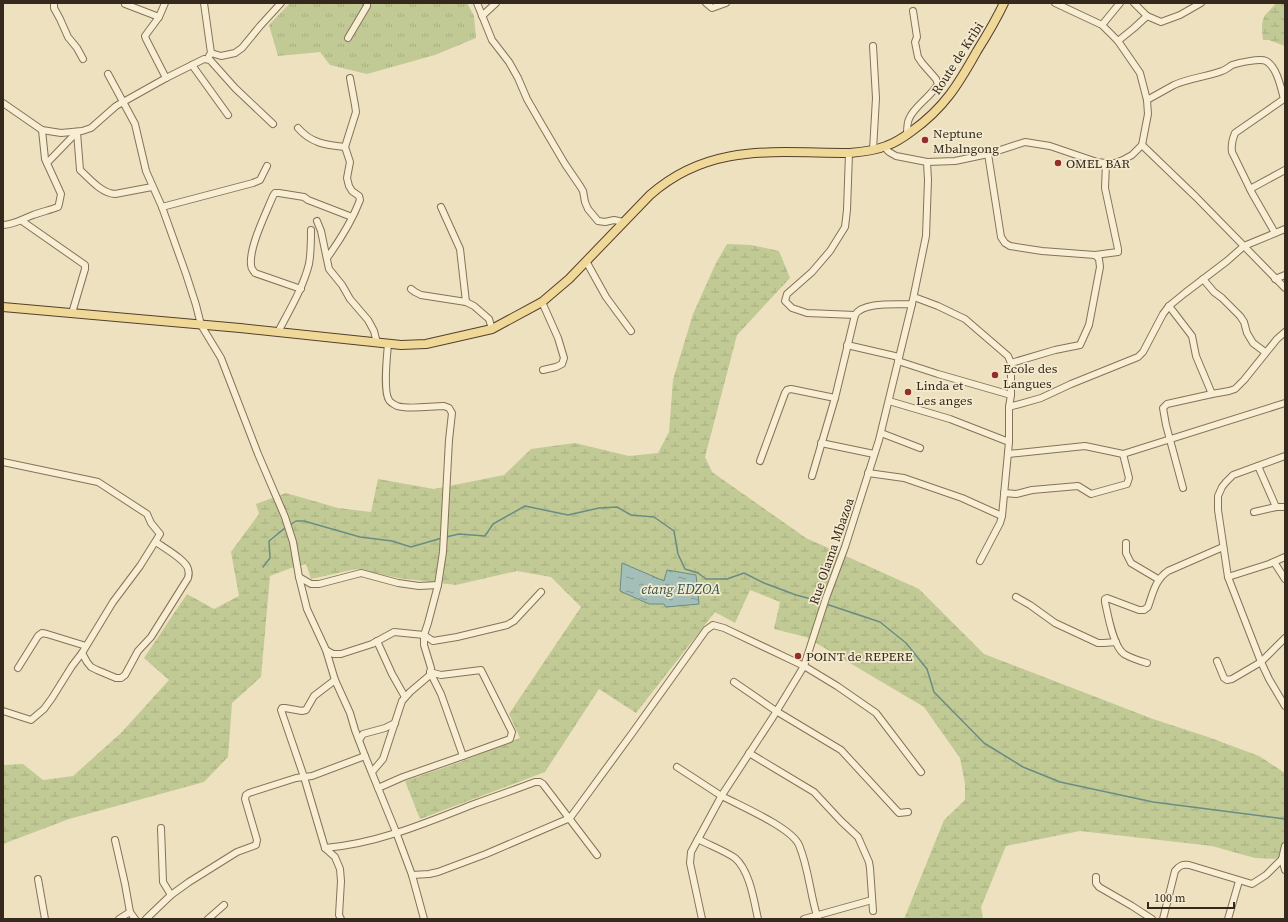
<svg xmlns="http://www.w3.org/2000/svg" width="1288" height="922" font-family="'Source Serif 4',serif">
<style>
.grass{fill:url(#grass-tufts)}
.wetland{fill:url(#wetland-marsh)}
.water{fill:url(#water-ripples);stroke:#6a8c85}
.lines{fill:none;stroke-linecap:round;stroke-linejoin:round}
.stream{stroke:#6a8c85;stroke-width:1.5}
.minor-casing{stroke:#857258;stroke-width:8}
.major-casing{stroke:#53402d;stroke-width:10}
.minor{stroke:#f8eed3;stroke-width:6}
.major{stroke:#f0d898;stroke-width:8}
.poi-dot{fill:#932e2a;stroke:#f4ebcf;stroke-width:1.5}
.labels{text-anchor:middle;stroke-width:3.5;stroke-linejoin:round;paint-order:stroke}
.street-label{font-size:13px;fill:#35291d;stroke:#f4ebcf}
.poi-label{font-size:13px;fill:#35291d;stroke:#f4ebcf;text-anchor:start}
.water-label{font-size:14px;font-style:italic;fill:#2c5454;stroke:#f4ebcf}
</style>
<defs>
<pattern id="grass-tufts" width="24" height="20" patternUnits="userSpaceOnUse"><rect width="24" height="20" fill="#c1ca94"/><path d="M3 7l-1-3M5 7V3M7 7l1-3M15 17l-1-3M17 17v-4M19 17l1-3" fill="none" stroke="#a6ae7f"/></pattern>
<pattern id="wetland-marsh" width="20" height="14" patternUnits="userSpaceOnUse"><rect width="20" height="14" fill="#c1ca94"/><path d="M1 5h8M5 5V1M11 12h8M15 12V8" fill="none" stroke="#a6ae7f"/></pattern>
<pattern id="water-ripples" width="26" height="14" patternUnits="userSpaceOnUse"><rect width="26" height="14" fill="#a3bfb8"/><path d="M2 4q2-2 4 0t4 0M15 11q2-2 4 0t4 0" fill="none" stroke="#869b95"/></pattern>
</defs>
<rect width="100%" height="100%" fill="#ede1c0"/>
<polygon class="grass" points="290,3 467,3 474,16 476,38 435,55 367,74 330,65 320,52 278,56 269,25"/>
<g class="wetland">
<path d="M1276,3H1285V46L1269,40H1263C1262,31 1260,21 1267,13C1270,10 1273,7 1276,3Z"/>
<polygon points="727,244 751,245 779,251 790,278 737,335 705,457 712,472 806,538 919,589 984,654 1153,719 1208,737 1259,756 1285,773 1285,858 1282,855 1275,859 1255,858 1212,846 1080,831 1006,846 981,907 983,919 904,919 944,820 965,800 965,784 960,758 924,707 806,637 774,629 780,602 750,590 735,623 715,612 636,713 599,689 545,772 420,819 405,781 460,762 520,738 509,714 581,607 551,577 517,571 456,585 398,578 356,569 311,579 306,564 291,568 270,576 261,677 232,703 228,757 204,782 69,819 3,844 3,765 23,764 43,780 73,776 121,733 169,680 144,658 187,594 214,609 239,596 231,552 259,514 256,504 286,493 338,508 371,512 378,479 434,489 504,475 531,449 575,443 629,456 658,453 669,432 673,380 693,314 716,263"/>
</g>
<polygon class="water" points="622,563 664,581 667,570 696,575 699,604 666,607 664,604 649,604 620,591"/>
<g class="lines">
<g class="stream">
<polyline points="290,525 296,521 304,521 360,537 392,541 411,547 442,538"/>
<polyline points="446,537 459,534 485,536 493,524 525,506 568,515 599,508 617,507 631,515 654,517 674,531 678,554 685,569 698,573 706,579 727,579 744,573 764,583 796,595 823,602"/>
<path d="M263,567L270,558L269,541C276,536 280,531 287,527"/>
<polyline points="826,604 880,622 906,643 927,669 934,692 984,743 1023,767 1060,782 1153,802 1285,819"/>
</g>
<defs>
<g id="minor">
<polyline points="54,3 54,8 60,19 68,37 77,48 83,59"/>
<polyline points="204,3 211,53 209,56"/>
<polyline points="477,3 492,40 509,62 518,78 527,99 542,125 565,164 580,186 583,191 585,202 588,209 598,221 605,222 614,220 623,222"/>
<polyline points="706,3 712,8 726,3"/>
<polyline points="1134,3 1147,16 1161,22 1180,15 1201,3"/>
<polyline points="125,4 159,17"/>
<polyline points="482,16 496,3"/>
<polyline points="1102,25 1120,3"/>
<polyline points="348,38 367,6 367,3"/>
<polyline points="1118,41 1134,28 1147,16"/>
<polyline points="211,53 221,56 235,53 242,48 260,26 281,3"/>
<polyline points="192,65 228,115"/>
<polyline points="108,74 135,124 146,171 162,207 186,274 196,305 201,325 221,358 258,454 285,517 293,542 299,577 307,609 326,650 335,680 350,713 355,730 365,756 396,832 412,875 424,919"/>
<polyline points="166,78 204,59 210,60 235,88 273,124"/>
<path d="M1147,100C1156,95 1165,90 1174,85C1189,78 1206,77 1222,71C1225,70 1229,67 1232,65C1238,63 1260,58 1266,61C1277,67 1281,88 1284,99"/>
<polyline points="3,103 42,130 61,133 82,131 91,128 116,106 166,78 146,39 145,36 159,17 165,3"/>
<path d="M298,128C311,143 325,145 345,147"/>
<path d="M77,132L80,170C90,179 101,193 115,194L152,187"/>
<path d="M907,135C907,130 907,123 909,119C914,106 931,97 938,84L936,79L922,63L918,57L915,42L917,37L913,11"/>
<polyline points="1142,145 1196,197 1285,288"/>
<polyline points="884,147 889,152 896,156 927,162 955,161 988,154 1025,142 1050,146 1097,162 1106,163 1115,163 1123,160 1132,155 1142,145 1148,114 1147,100 1140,73 1118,41 1102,25 1055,3"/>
<polyline points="873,150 876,98 873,46"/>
<polyline points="849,153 847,210 845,227 830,251 812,272 787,294 785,301 792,308 807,313 855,315"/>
<polyline points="988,154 1001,237 1005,243 1010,246 1042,251 1095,255 1099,259 1100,267 1089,325 1080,345 1055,350 1011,363"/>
<polyline points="47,163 77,132"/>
<polyline points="1250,189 1285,170"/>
<polyline points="162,207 253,183 260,180 267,166"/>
<polyline points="441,207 460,249 466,302"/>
<polyline points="22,221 85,265 85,269 72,313"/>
<polyline points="317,221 321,231 329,269 342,285 350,299 368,320 374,331 377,343"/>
<path d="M3,225C16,224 22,219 33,215C41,212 50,210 58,207L59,204L61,194L45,159L42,130"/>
<path d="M1275,233L1252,193L1232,152C1231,145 1232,140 1235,133L1284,99"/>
<polyline points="1095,255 1118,252 1118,249 1105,188 1106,163"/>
<path d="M327,258C340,240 352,221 360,200L359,196L352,191L349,186L347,178L350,162L345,147L356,112L355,105L350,78"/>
<polyline points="586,261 606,297 631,331"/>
<polyline points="1203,279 1214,292 1222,298 1240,316 1244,322 1247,333 1253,343 1265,352"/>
<polyline points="1275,279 1285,275"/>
<path d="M301,289L255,273C253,270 251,269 251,265C249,247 266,213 273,196L275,193H279L304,197L308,200L352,217"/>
<polyline points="411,289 415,292 421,295 466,302 474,306 489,319 492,329"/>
<polyline points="914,297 938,306 965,319 1008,356 1011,363 1011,395 1009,407 1009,442 1002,516 1000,523 980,561"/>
<polyline points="542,302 558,338 564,358 562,364 556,367 543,370"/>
<polyline points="1169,306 1192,336 1196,356 1212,394"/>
<path d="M278,332C289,311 303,288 309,264C311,253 311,241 311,230"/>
<polyline points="847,345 899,357"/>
<polyline points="898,361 938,374 1011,395"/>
<polyline points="889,401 950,419 1009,442"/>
<polyline points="1009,407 1041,398 1071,384 1138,357 1143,352 1163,314 1169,306 1185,293 1227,261 1244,246 1285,229"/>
<polyline points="881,433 920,448"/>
<polyline points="821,443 874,454"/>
<polyline points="1008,454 1085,446 1123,454"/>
<polyline points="1285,456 1233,475 1226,482 1222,487 1218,496 1218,510 1228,577 1261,662 1269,679 1285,706"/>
<polyline points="760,461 785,393 787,390 791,389 835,398"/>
<polyline points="3,462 98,482 147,514 151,523 160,534 140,566 113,602 82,653 72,666 52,698 44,709 31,720 3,711"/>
<polyline points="1258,466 1276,507"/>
<polyline points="868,473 904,478 962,498 1002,516"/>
<path d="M812,476L835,398L855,315C863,301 898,305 912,304"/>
<polyline points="1183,488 1166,425 1163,408 1167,404 1212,394 1229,391 1235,389 1244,380 1277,339 1285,332"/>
<polyline points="1004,493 1016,494 1032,490 1078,486 1091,494 1127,484 1129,478 1123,454 1285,403"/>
<polyline points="1254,512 1276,507 1285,507"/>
<polyline points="1126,543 1126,553 1131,563 1158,579"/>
<polyline points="1274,562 1285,579"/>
<polyline points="299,577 311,584 319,584 361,573 398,583 419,586 438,585"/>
<polyline points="1228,577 1269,564 1285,557"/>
<polyline points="1016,597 1030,605 1055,623 1098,643 1104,643 1116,642"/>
<polyline points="377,641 392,674 405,697"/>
<polyline points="326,650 333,654 341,654 372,644 394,632 424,635 433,641 457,637 507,625 514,621 541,592"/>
<path d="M82,653L87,662L91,667L97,670L116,678H121L125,675L138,651L151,637L188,578C189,575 189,572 188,569C186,560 164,548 156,542"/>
<polyline points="1217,661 1224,678 1227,680 1232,679 1261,662 1285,638"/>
<path d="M1147,663C1140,661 1131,658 1124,654C1113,646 1108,615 1105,602V599L1107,598L1139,610H1144L1148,607C1153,593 1155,580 1168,571L1223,547"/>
<polyline points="18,668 38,636 42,633 47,634 86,646"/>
<polygon points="481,670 512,732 510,739 463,756 441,694 430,672 441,675"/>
<polyline points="335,680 314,696 306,710 302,711 285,708 282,708 281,710 304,777 325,848 335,857 340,869 341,881 339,915 341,919"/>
<polyline points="734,682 776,711 841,750 899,813 908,812"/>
<polyline points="359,740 363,734 385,728 395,723"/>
<polyline points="749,753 814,792 841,821 858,837 869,862 870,868 873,911"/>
<path d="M677,767C691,776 706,786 720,795C738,805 791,827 799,845C809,869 810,895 818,919"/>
<path d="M372,772L383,759L402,701L410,692L430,675L431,668L424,645V635L428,623L438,585L443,552L449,440L452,413L449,408L444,406C431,406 409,410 397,406C395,405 390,402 389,400C383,391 387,356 388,344"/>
<polyline points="378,788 403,777 463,756"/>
<polyline points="161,828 163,882 171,895"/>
<path d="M698,839C709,845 725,851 735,858C750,871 754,901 758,919"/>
<polyline points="115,840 125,884 130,912 135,919"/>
<polyline points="1285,846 1282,859 1285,870"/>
<path d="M325,848C376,844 426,823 474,804C494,797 514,790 535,782H540L543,784L597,855"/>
<polyline points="412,875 429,874 438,872 486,854 570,818 633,732 706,630 713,625 724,628 804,666 837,686 876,713 921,772"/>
<polyline points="1096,877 1096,883 1099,887 1132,906 1152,919"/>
<polyline points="38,879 45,919"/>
<polyline points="119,919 130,912"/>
<polyline points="146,919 171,895 189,882 237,852 256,845 257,840 245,799 246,795 249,793 296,778 312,776 365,756"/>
<polyline points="208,919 224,905"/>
<polyline points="702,919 690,863 691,852 722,795 773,717 804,666 826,598 845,547 879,440 912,304 926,236 928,180 927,162"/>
<polyline points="804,919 872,900"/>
<path d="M1163,919L1175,871C1179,866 1182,864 1189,865L1252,884L1266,875L1282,859"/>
<polyline points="1228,919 1239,881"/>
</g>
<path id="major" d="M3,307L240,328L401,345L426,344L492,329L542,302L569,279L650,195C710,142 775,153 849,153C861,152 874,151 886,146C895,143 904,137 912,131C944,108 958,85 977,51C987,35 996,20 1004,3"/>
</defs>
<use href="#minor" class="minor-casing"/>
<use href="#major" class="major-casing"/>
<use href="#minor" class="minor"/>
<use href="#major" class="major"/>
</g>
<g class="poi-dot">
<circle cx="925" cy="140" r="4"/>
<circle cx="1058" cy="163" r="4"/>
<circle cx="995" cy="375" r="4"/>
<circle cx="908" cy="392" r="4"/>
<circle cx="798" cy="656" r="4"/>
</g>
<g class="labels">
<g class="street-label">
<text transform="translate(957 58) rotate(-57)" y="5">Route de Kribi</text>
<text transform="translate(831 551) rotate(-71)" y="5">Rue Olama Mbazoa</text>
</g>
<g class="poi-label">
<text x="933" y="138">Neptune<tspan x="933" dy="15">Mbalngong</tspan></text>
<text x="1066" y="168">OMEL BAR</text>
<text x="1003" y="373">Ecole des<tspan x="1003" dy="15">Langues</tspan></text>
<text x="916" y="390">Linda et<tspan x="916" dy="15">Les anges</tspan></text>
<text x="806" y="661">POINT de REPERE</text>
</g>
<g class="water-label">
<text x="681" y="594">etang EDZOA</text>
</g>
</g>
<rect width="1288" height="922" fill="none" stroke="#35291d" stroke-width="8"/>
<path d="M1148 902v6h86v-6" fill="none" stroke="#35291d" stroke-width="2"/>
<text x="1154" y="902" font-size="12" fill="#35291d" stroke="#f4ebcf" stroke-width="3" paint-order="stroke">100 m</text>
</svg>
